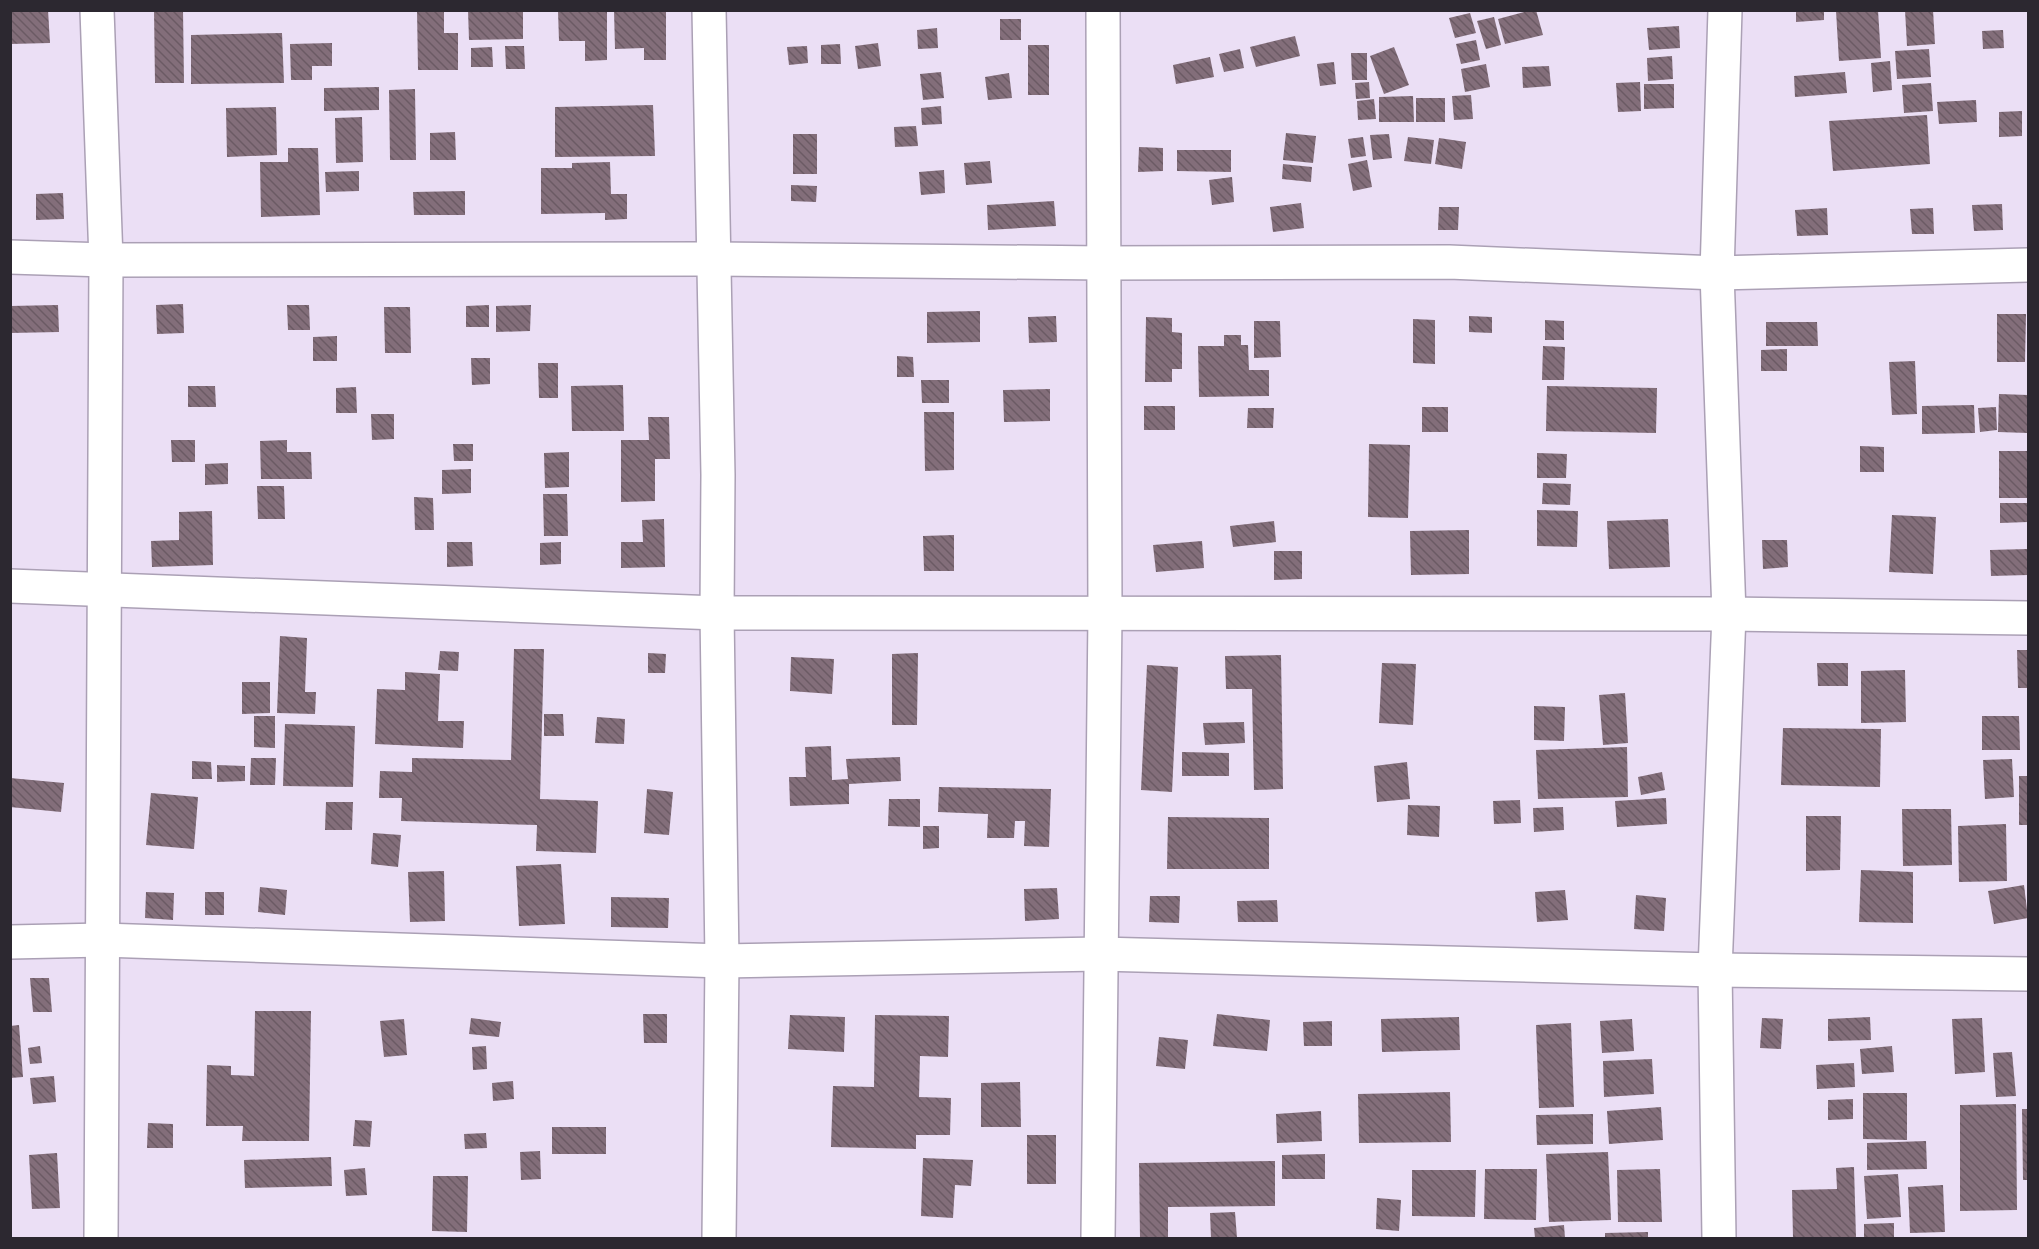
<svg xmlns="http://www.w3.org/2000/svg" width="2039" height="1249" font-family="Figtree,sans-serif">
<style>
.building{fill:url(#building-back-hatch)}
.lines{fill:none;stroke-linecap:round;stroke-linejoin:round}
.minor-casing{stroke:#aba0b5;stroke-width:36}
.minor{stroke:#fff;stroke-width:33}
</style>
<defs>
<pattern id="building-back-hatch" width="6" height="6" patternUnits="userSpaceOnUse" patternTransform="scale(1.5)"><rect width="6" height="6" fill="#836e7a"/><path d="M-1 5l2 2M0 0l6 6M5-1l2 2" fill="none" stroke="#6b5a64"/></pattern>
</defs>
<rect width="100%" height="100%" fill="#ebdff5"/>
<g class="building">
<polygon points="10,10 48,10 50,43 10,44"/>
<polygon points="154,10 183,10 184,83 155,83"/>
<polygon points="417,10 444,10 444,33 458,33 458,70 418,70"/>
<polygon points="468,10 523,10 523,39 469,40"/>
<polygon points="607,10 607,60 585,61 585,41 559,41 558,11"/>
<polygon points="614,10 666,10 666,60 644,60 644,48 615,49"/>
<polygon points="1532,10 1536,10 1543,35 1505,44 1498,19"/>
<polygon points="1796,10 1824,10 1824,20 1796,22"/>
<polygon points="1878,10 1881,58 1839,61 1836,11"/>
<polygon points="1905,10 1933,10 1935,44 1907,46"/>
<polygon points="1470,13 1476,33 1455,38 1449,18"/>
<polygon points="1494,17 1501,45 1486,49 1477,21"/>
<rect x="1000" y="19" width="21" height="21"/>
<polygon points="1679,26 1680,48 1649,50 1647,28"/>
<polygon points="937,28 938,48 918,49 917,30"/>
<polygon points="2003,30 2004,48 1983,49 1982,31"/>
<polygon points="282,33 284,83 191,84 191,35"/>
<polygon points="1295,36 1300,56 1256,67 1250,47"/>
<polygon points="1476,40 1480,60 1461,64 1456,44"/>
<polygon points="332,43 332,66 312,66 312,80 291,80 290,44"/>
<polygon points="878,43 881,66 858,69 855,46"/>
<polygon points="840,44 841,64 821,64 821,45"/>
<rect x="1028" y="45" width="21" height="50"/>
<polygon points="505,46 524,46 525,69 506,69"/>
<polygon points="807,46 808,63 789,65 787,47"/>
<polygon points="492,47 493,67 471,67 471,48"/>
<polygon points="1394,47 1409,85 1384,94 1370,56"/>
<polygon points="1240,49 1244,68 1224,72 1219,54"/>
<polygon points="1929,49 1931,77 1897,79 1895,51"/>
<polygon points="1351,53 1367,53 1367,80 1352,80"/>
<polygon points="1672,56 1673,79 1648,81 1647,58"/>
<polygon points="1210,57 1214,77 1176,84 1173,65"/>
<polygon points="1890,61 1892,90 1873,92 1871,63"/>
<polygon points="1334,62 1336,84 1320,86 1317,64"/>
<polygon points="1486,64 1490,87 1465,92 1461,69"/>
<polygon points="1549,66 1551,86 1523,88 1522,67"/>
<polygon points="941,72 944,98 923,100 920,74"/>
<polygon points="1845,72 1847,93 1795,97 1794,76"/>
<polygon points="1009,73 1012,98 988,100 985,77"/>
<polygon points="1369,82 1370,98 1356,99 1355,83"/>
<polygon points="1640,82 1641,111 1618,112 1616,83"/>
<polygon points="1931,83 1933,111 1904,113 1902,85"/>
<polygon points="1644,84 1674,84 1674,108 1644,109"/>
<polygon points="379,87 379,110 324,111 324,88"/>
<polygon points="415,89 416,160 390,160 389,90"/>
<polygon points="1471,95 1473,119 1454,120 1452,96"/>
<polygon points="1413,96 1414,122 1379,122 1379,97"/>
<rect x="1416" y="98" width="29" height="24"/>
<polygon points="1374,99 1376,119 1358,120 1357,101"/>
<polygon points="1976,100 1977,122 1939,124 1937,102"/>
<polygon points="653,105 655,156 555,157 555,107"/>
<polygon points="941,106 942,124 922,125 921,108"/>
<polygon points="276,107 277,155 227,157 226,108"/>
<polygon points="2022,111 2022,136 1999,137 1999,112"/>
<polygon points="1927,115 1930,164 1833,171 1829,121"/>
<polygon points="362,117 363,162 336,163 335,118"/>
<polygon points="916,126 918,146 895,147 894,127"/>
<polygon points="455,132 456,160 430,160 430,133"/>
<polygon points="1286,133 1316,136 1313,163 1283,160"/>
<rect x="793" y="134" width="24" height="40"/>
<polygon points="1389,134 1392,158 1373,160 1370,135"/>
<polygon points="1363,137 1366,156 1351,158 1348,139"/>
<polygon points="1408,137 1434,140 1431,164 1404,161"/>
<polygon points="1439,138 1466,142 1462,169 1435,164"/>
<polygon points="1139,147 1163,148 1163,171 1138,172"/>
<polygon points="288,148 318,148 320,215 261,217 260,162 288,162"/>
<polygon points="1177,150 1231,150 1231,172 1177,171"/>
<polygon points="1367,160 1372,187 1353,191 1348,164"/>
<polygon points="990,161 992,183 966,185 964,163"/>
<polygon points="610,162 611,194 627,194 627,219 605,220 605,213 541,214 541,168 572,168 572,163"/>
<polygon points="1283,164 1312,167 1311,182 1282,179"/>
<polygon points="944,170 945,193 921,195 919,172"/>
<polygon points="359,171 359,191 326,192 325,172"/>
<polygon points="1232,177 1234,202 1212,205 1209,180"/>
<polygon points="791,185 817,186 816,202 791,201"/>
<polygon points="465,191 465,215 414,215 413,192"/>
<polygon points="63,193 64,219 36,220 36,194"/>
<polygon points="1054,201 1056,226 988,230 987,205"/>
<polygon points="1301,203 1304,228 1273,232 1270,207"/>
<polygon points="2002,204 2003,230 1974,231 1972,205"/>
<polygon points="1439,207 1459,207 1458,230 1438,230"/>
<polygon points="1827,208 1828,235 1797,236 1795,210"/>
<polygon points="1933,208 1934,234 1912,234 1910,209"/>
<polygon points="183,304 184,333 157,334 156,305"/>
<polygon points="58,305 59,332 10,333 10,306"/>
<polygon points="287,305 309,305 310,330 288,330"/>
<polygon points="489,305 489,327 466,327 466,306"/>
<polygon points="531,305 530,331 496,332 496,306"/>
<polygon points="384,307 410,307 411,353 385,353"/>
<polygon points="980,311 980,342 927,343 927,312"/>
<polygon points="1997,314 2026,314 2025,362 1997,362"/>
<polygon points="1056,316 1057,342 1029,343 1028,317"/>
<polygon points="1469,316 1492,317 1492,333 1469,332"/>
<polygon points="1146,317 1172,318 1172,332 1182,333 1182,369 1172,369 1172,382 1145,382"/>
<polygon points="1413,319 1435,320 1435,364 1413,363"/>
<polygon points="1545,320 1564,321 1564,340 1545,340"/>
<polygon points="1254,321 1280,321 1281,357 1254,358"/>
<polygon points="1766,322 1817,322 1818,346 1766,346"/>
<polygon points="1224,335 1241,335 1241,345 1248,345 1249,370 1269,370 1269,396 1199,397 1198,346 1224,346"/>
<polygon points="337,336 337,361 313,361 313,337"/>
<polygon points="1543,346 1565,347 1564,380 1542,380"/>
<polygon points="1787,349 1787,371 1761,371 1761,350"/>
<polygon points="897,356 913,357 914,377 897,377"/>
<polygon points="471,358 490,358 490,384 472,385"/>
<polygon points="1915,361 1917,414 1892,415 1889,362"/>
<polygon points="538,363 558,363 558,398 539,398"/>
<polygon points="921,380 949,380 949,403 922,403"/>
<polygon points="623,385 624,431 572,431 571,386"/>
<polygon points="188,386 215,386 216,407 188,407"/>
<polygon points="1547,386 1657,388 1656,433 1546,431"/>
<polygon points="356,387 357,413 336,413 336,388"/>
<polygon points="1050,389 1050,421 1004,422 1003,390"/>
<polygon points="1999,394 2028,395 2028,433 1998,432"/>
<polygon points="1974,405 1975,433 1922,434 1922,406"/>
<rect x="1144" y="406" width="31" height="24"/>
<rect x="1422" y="407" width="26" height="25"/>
<polygon points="1996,407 1997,430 1980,432 1978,408"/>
<polygon points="1248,408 1274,408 1273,428 1247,428"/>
<polygon points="924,412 954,412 954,470 925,471"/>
<polygon points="371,414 394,414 394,439 372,440"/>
<polygon points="648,417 669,417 670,459 655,459 655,501 621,502 621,440 649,440"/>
<polygon points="171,440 195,440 195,462 172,462"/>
<polygon points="287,440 287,452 311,452 312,479 261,479 260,441"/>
<polygon points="453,444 473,444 473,461 454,461"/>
<polygon points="1369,444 1410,445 1408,518 1368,517"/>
<polygon points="1860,446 1884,447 1884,472 1860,472"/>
<polygon points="1999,451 2028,451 2027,498 1999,498"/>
<polygon points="569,452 569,487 545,488 544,453"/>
<polygon points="1537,453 1567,454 1566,478 1537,478"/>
<polygon points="228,463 228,484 205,485 205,464"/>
<polygon points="471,469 471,493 442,494 442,470"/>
<polygon points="1543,483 1571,484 1570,505 1542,504"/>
<polygon points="257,486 284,486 285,519 258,519"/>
<polygon points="543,494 567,494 568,536 544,536"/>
<polygon points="414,497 433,498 434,530 415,530"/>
<polygon points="2000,503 2028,503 2028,522 2000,523"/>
<polygon points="1537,510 1578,511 1577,547 1537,546"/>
<polygon points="212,511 213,565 152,567 151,541 179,540 179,512"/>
<polygon points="1892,515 1936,517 1933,574 1889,572"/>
<polygon points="664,519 665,567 621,568 621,542 643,542 642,520"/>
<polygon points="1668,519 1670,567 1609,569 1607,521"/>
<polygon points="1274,521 1276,542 1233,547 1230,526"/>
<polygon points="1469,530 1469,574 1411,575 1410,531"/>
<polygon points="954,535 954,571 924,571 923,536"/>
<polygon points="1762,540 1787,540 1788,567 1763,569"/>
<polygon points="1202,541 1204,568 1156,572 1153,545"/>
<polygon points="447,542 472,542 473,566 447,567"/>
<polygon points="561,542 561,564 540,565 540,543"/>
<polygon points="2028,549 2028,575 1991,576 1990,550"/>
<polygon points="1274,551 1302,551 1302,579 1274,580"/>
<polygon points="280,636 307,638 305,692 316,692 315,714 277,713"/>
<polygon points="514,649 544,649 540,799 598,801 596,853 536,851 537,825 401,821 402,798 379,798 380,771 412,772 412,758 511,760"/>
<polygon points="2017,650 2028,650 2028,688 2018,688"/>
<polygon points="440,651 459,652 458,671 438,670"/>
<polygon points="648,653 666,654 665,673 648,673"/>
<polygon points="918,653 917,725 892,725 892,654"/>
<polygon points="1281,655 1283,789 1254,790 1252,689 1226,689 1225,656"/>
<polygon points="791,657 834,659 832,694 790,691"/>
<polygon points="1382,663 1416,664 1413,725 1379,723"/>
<polygon points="1817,663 1848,663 1848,686 1818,686"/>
<polygon points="1147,665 1178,667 1172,792 1141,790"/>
<polygon points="1905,670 1906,722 1861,723 1861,671"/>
<polygon points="405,672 440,674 438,721 464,721 463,748 375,744 377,689 405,690"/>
<polygon points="242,682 270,682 270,713 242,714"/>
<polygon points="1625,693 1628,743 1603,745 1599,695"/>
<polygon points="1534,706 1565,707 1564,741 1534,740"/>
<polygon points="544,714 563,714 564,736 544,736"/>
<polygon points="254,716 275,716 275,748 254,747"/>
<polygon points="1982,716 2019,716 2020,750 1982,750"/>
<polygon points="597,717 625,719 624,744 595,743"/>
<polygon points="1244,722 1245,743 1205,745 1203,723"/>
<polygon points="285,724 355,726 353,787 283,786"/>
<polygon points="1783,728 1881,729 1880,787 1781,785"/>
<polygon points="831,746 832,780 848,779 846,759 900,757 901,781 849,784 849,804 790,806 789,777 806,777 805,747"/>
<polygon points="1627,747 1628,797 1538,799 1536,750"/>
<polygon points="1182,752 1229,753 1229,776 1182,776"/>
<polygon points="251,758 276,758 275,785 250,785"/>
<polygon points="2012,759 2014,797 1985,799 1983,760"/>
<polygon points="192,761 211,762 212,779 192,779"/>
<polygon points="1407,762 1410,799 1377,802 1374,766"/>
<polygon points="217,765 245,766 245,781 217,782"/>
<polygon points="1662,772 1665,790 1641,795 1638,777"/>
<rect x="2019" y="776" width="9" height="49"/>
<polygon points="10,778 64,783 61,812 10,807"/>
<polygon points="939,787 1051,789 1049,847 1024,846 1025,821 1015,821 1014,838 987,838 988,814 938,812"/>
<polygon points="647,789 673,792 669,835 644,833"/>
<polygon points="151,793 198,797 194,849 146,845"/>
<polygon points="1666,798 1667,824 1617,827 1615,801"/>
<polygon points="889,799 920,799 920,827 888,826"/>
<polygon points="1520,800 1521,823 1494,824 1493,801"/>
<polygon points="326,802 353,802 352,830 325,830"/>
<polygon points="1408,805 1440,806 1439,837 1407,835"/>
<polygon points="1563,807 1564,830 1534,832 1533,808"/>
<polygon points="1902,809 1951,809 1952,865 1903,866"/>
<polygon points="1806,816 1841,816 1840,870 1806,871"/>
<polygon points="1168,817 1269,818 1269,869 1167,869"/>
<polygon points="2006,824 2007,881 1959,882 1958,826"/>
<polygon points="923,826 939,826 939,848 923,849"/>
<polygon points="373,833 401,835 398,867 371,864"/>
<polygon points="561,864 565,924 519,926 516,866"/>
<polygon points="1861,870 1913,872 1913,923 1859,922"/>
<polygon points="444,871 445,921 410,922 408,872"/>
<polygon points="2024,885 2028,918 1994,924 1988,891"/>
<polygon points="260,887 287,890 285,915 258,912"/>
<polygon points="1057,888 1059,919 1025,921 1024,889"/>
<polygon points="1565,890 1568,920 1537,922 1535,892"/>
<polygon points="146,892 174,893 173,920 145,918"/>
<rect x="205" y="892" width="19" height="23"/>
<polygon points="1636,895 1666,898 1664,931 1634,929"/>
<polygon points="1150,896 1180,896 1179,923 1149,922"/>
<polygon points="611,897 669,898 668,928 611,927"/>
<polygon points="1277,900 1278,922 1238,922 1237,901"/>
<polygon points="30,978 49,978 52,1012 33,1012"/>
<polygon points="255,1011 311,1011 309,1141 242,1141 243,1126 206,1126 207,1065 231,1066 231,1075 254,1076"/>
<polygon points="643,1014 667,1014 667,1043 644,1043"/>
<polygon points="1217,1014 1270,1020 1267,1051 1213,1046"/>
<polygon points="790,1015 845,1017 844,1052 788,1049"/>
<polygon points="875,1015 949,1016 948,1057 920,1056 919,1097 951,1098 950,1135 916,1135 916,1149 831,1147 833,1086 874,1087"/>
<polygon points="1459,1017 1460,1050 1382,1052 1381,1019"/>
<polygon points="1870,1017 1871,1040 1828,1041 1828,1019"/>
<polygon points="471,1018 501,1022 499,1037 469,1034"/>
<polygon points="1762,1018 1783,1019 1781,1049 1760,1048"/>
<polygon points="1982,1018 1985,1072 1955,1074 1952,1019"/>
<polygon points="404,1019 407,1055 384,1057 380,1021"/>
<polygon points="1632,1019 1634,1051 1602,1053 1600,1021"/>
<polygon points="1332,1021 1332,1046 1304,1046 1303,1022"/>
<polygon points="1571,1023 1574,1107 1539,1108 1536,1025"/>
<polygon points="19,1025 23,1077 10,1078 10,1026"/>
<polygon points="1159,1037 1188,1040 1185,1069 1156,1066"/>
<polygon points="40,1046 42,1063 30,1064 28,1048"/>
<polygon points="486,1046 487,1069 473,1070 472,1047"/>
<polygon points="1892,1046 1894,1072 1862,1074 1860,1049"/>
<polygon points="2012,1052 2016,1096 1996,1097 1993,1053"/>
<polygon points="1652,1059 1654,1094 1604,1097 1603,1061"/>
<polygon points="1854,1063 1855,1087 1817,1089 1816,1065"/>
<polygon points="54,1076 56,1102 33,1104 30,1078"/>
<polygon points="513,1081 514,1099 493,1101 492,1083"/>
<polygon points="1020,1082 1021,1127 981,1127 981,1083"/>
<polygon points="1450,1092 1451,1142 1359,1143 1358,1094"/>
<polygon points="1863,1093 1907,1093 1907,1140 1863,1139"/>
<polygon points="1853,1099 1853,1119 1828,1120 1828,1100"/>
<polygon points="2016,1104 2017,1210 1960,1211 1960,1105"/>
<polygon points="1661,1107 1663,1140 1609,1144 1607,1111"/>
<polygon points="2022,1109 2028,1109 2028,1180 2023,1180"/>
<polygon points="1321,1111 1322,1141 1277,1143 1276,1114"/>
<polygon points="1593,1114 1593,1144 1537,1145 1536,1115"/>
<polygon points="355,1120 372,1121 370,1147 353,1146"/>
<polygon points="148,1123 173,1124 173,1148 147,1148"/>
<rect x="552" y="1127" width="54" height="27"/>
<polygon points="486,1133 487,1148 465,1149 464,1134"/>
<rect x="1027" y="1135" width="29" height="49"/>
<polygon points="1926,1141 1927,1169 1867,1170 1867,1143"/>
<polygon points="540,1151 541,1179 521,1180 520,1152"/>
<polygon points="1608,1152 1611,1220 1549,1222 1546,1154"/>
<polygon points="57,1153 60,1208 32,1209 29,1155"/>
<polygon points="1325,1154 1325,1179 1282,1179 1282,1155"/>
<polygon points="331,1157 332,1186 245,1188 244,1160"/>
<polygon points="923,1158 973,1160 971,1186 955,1185 953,1218 921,1216"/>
<polygon points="1275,1161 1275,1206 1168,1207 1168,1238 1140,1238 1139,1163"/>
<polygon points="1854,1167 1856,1238 1793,1238 1792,1190 1837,1189 1836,1168"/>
<polygon points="365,1168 367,1195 346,1196 344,1170"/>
<polygon points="1485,1169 1537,1169 1536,1220 1484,1219"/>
<polygon points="1660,1169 1662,1222 1618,1222 1617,1170"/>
<polygon points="1412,1170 1476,1170 1475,1217 1412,1216"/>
<polygon points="1898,1174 1901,1217 1867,1219 1864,1176"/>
<polygon points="433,1176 468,1176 467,1232 432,1231"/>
<polygon points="1943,1185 1945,1232 1910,1233 1908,1187"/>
<polygon points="1377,1198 1401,1200 1399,1231 1376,1229"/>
<polygon points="1235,1212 1237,1238 1211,1238 1210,1213"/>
<polygon points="1894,1223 1894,1238 1864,1238 1864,1224"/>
<polygon points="1564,1225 1565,1238 1535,1238 1534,1228"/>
<polygon points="1648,1232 1648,1238 1605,1238 1605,1233"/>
</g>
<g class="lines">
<defs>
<g id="minor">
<polyline points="97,10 106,260 101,1238"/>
<polyline points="709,10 718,475 717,613 722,961 719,1238"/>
<polyline points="10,257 106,260 714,259 1103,263 1449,262 1717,273 2028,265"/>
<polyline points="10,586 717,613 1729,614 2028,618"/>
<polyline points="10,942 103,940 722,961 1100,954 1715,970 2028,974"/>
<polyline points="1098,1238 1105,614 1103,10"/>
<polyline points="1719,1238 1715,970 1729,614 1717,273 1725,10"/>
</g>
</defs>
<use href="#minor" class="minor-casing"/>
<use href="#minor" class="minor"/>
</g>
<rect width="2039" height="1249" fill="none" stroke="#2c2830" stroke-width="24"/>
</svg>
